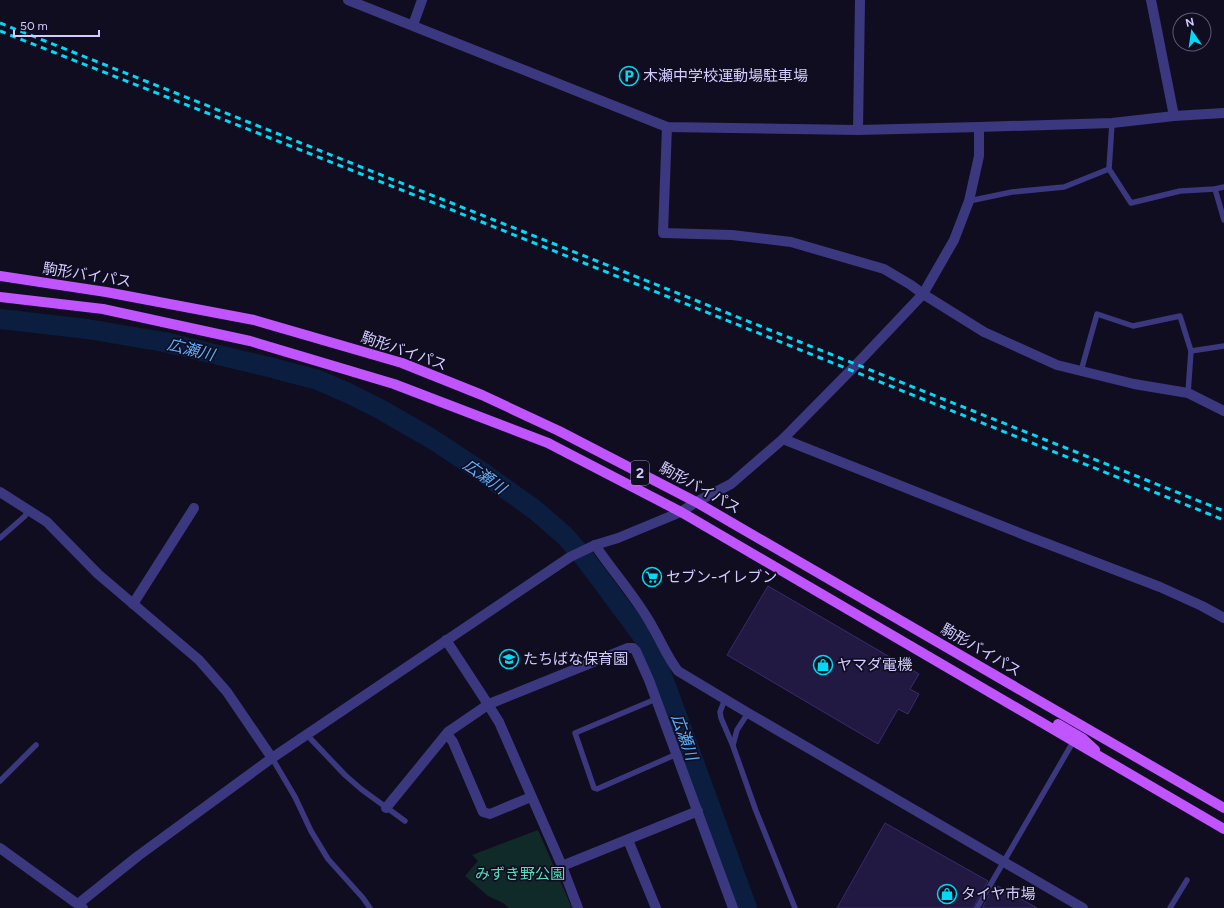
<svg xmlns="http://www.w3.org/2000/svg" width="1224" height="908" font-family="Figtree,'Noto Sans JP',sans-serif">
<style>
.green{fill:#102a29}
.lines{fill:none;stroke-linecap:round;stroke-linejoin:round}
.river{stroke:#0b1e40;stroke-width:20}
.building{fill:#211941;stroke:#392b6c}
.service{stroke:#3b387f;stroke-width:5.5}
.minor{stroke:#3b387f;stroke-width:10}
.tertiary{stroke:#3b387f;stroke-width:10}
.primary{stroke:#c054fe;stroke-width:10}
.rail{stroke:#02daf5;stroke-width:3;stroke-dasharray:6 5;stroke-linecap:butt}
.labels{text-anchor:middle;stroke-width:3.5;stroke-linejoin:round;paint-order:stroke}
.shield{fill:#100d20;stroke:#9893bc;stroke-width:1}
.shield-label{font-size:14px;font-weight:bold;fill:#d2ccff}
.poi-label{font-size:15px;fill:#d2ccff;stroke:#100d20;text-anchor:start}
.street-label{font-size:15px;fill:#d2ccff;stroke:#100d20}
.park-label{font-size:15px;fill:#59debe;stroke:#100d20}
.water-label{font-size:16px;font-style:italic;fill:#5bb1fe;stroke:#100d20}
</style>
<rect width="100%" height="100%" fill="#100d20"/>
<polygon class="green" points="538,830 572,908 509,908 503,903 488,896 465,876 478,861 472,855"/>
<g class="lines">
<polyline class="river" points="0,319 87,329 164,342 269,367 318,380 348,393 380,409 432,439 482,472 535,510 565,536 586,560 647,642 655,658 669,694 747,908"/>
</g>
<g class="building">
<polygon points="768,586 919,674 910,689 919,694 908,714 898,709 878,744 727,655"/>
<polygon points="885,823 988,881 973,908 837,908"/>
<polygon points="995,885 997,887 998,886 1037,908 982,908"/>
</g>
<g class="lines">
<g class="service">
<polyline points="1112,123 1109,169 1131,203 1180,191 1215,189 1224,187"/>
<polyline points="1215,189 1224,220"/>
<polyline points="969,201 1012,192 1064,187 1109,169"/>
<polyline points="1081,371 1097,314 1133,326 1180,316 1191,351 1224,346"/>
<polyline points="1188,393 1191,351"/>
<polyline points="0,538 25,516 28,510"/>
<polyline points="656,699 575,733 594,788 597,789 677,754"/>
<polyline points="725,699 720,712 721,718 733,746 756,811 795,908"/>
<polyline points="307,735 345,775 361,789 405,821"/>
<polyline points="733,745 737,730 748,713"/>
<polyline points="272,758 295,797 311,831 328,859 363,898 370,908"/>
<polyline points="0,781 36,745"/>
<polyline points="977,908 1073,742"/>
<polyline points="1170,908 1187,880"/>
</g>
<g class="minor">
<polyline points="1151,0 1174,116"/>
<polyline points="413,25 422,0"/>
<polyline points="667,127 663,233 732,235 791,242 884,269 911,285 923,294 984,332 1057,365 1134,384 1188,393 1224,411"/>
<polyline points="858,130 860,0"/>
<polyline points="783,439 1027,536 1160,587 1202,606 1224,618"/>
<polyline points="0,492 47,522 98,574 199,660 227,692 272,758"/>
<path d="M595,545C613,572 636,597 652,626C661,641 667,657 678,671L748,713L1083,908"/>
<polyline points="133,604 194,508"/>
<polyline points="446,640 482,695 499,722 562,866 578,908"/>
<polyline points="446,735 450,738 453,742 483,812 490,814 531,797"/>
<polyline points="386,808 448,732 489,704 628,648 633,648 636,651 649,680 733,908"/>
<polyline points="628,840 656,908"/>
<polyline points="562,866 698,811"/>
</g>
<g class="tertiary">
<polyline points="348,0 667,127 858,130 979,127 1112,123 1174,116 1224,113"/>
<polyline points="0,848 83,908"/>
<polyline points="78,904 138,856 272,758 570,557 595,545 618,538 681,512 696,502 731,484 783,439 851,370 923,294 954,240 969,201 979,156 979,127"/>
</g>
<g class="primary">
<polyline points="0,276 106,292 254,320 402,363 482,395 559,431 696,502 1224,808"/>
<polyline points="0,297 103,309 250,341 394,384 548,443 681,512 1224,829"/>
<polyline points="1058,724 1082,738 1095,750"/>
</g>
<g class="rail">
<polyline points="0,23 1224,511"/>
<polyline points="0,31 447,208 1224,520"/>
</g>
</g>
<defs>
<symbol id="parking-ring" viewBox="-11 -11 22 22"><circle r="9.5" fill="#100d20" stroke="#02daf5" stroke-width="1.5"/><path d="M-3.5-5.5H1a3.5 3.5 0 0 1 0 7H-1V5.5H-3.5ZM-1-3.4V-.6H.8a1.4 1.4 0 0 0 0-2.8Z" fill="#02daf5"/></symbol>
<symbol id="supermarket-ring" viewBox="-11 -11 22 22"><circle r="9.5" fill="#100d20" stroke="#02daf5" stroke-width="1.5"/><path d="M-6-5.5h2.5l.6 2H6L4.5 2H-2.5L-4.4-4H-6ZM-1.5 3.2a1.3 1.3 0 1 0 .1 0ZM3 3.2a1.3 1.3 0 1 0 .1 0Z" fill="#02daf5"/></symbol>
<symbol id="school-ring" viewBox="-11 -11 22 22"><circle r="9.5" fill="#100d20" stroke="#02daf5" stroke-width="1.5"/><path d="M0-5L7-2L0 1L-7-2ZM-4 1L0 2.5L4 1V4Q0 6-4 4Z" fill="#02daf5"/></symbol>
<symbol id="shop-ring" viewBox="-11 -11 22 22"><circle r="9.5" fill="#100d20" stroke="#02daf5" stroke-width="1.5"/><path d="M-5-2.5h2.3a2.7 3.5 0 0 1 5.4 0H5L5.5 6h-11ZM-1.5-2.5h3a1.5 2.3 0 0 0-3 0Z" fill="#02daf5"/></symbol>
</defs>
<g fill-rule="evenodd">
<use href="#parking-ring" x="618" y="65" width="22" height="22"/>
<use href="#supermarket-ring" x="641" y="566" width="22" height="22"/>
<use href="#school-ring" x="498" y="648" width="22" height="22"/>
<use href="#shop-ring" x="812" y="654" width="22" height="22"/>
<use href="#shop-ring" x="936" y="883" width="22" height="22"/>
</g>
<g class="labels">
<rect class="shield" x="631" y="461" width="18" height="24" rx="3"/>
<g class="shield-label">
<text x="640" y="478">2</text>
</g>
<g class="poi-label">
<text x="643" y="81">木瀬中学校運動場駐車場</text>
<text x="666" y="582">セブン-イレブン</text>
<text x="523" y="664">たちばな保育園</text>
<text x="837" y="670">ヤマダ電機</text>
<text x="961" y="899">タイヤ市場</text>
</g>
<g class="street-label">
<text transform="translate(87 275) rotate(9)" y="5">駒形バイパス</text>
<text transform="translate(404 351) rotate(19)" y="5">駒形バイパス</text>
<text transform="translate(700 488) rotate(29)" y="5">駒形バイパス</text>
<text transform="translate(981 650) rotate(30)" y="5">駒形バイパス</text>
</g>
<g class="park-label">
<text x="520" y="879">みずき野公園</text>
</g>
<g class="water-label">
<text transform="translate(191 349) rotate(14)" y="6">広瀬川</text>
<text transform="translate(485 476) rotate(35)" y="6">広瀬川</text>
<text transform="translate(685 737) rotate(70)" y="6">広瀬川</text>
</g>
</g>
<g transform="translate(1192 32) rotate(347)"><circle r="19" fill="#100d20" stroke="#5e5979"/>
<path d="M0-3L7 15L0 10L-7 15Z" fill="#02daf5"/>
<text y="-6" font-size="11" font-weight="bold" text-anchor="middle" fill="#d2ccff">N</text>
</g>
<path d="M14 30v6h85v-6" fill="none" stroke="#d2ccff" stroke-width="2"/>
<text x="20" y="30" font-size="12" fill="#d2ccff" stroke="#100d20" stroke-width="3" paint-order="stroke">50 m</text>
</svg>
